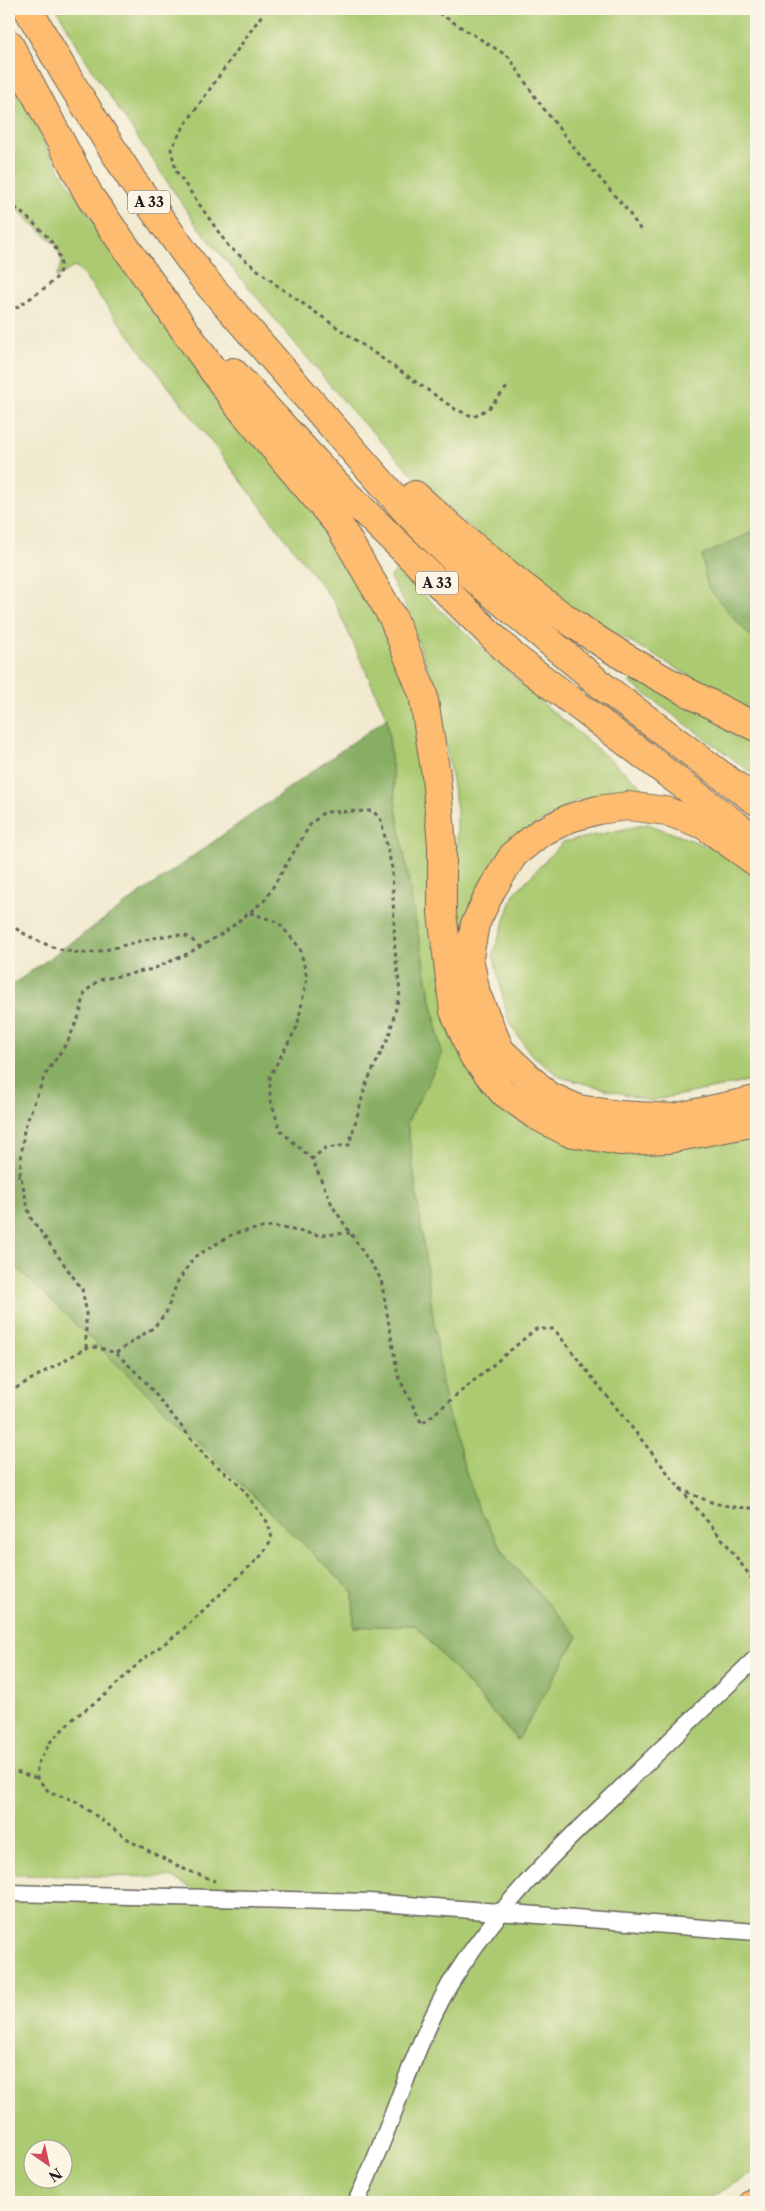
<svg xmlns="http://www.w3.org/2000/svg" width="765" height="2211" font-family="'Libre Caslon Text',serif">
<style>
.green{fill:#abca71;stroke:#647346;fill-rule:evenodd}
.forest{fill:#88ae63;stroke:#526540}
.lines{fill:none;stroke-linecap:round;stroke-linejoin:round}
.minor-casing{stroke:#67645b;stroke-width:19}
.motorway-casing{stroke:#67645b;stroke-width:30}
.path{stroke:#67645b;stroke-width:3;stroke-dasharray:4 4;stroke-linecap:butt}
.minor{stroke:#fff;stroke-width:16}
.motorway{stroke:#fdbc70;stroke-width:28}
.labels{text-anchor:middle;stroke-width:5;stroke-linejoin:round;paint-order:stroke}
.shield{fill:#fcf5e5;stroke:#5f5d58;stroke-width:1}
.shield-label{font-size:14px;font-weight:bold;fill:#1c1c1c}
</style>
<rect width="100%" height="100%" fill="#fcf5e5"/>
<filter id="ink" filterUnits="userSpaceOnUse"><feTurbulence type="fractalNoise" baseFrequency=".02" numOctaves="2"/><feDisplacementMap in="SourceGraphic" scale="10" xChannelSelector="R" yChannelSelector="G"/><feConvolveMatrix kernelMatrix="1 2 1 2 8 2 1 2 1" color-interpolation-filters="sRGB"/></filter>
<filter id="wash" filterUnits="userSpaceOnUse"><feTurbulence type="fractalNoise" baseFrequency=".0096" numOctaves="4" result="noise"/><feDisplacementMap in="SourceGraphic" scale="20" xChannelSelector="R" yChannelSelector="G"/><feGaussianBlur stdDeviation="1.12" result="paint"/><feColorMatrix in="noise" values="0 0 0 0 0 0 0 0 0 0 0 0 0 0 0 0 0 1.4 0 .05"/><feComposite in="paint" operator="in"/></filter>
<g filter="url(#wash)">
<rect width="100%" height="100%" fill="#f1ead0"/>
<g class="green">
<polygon points="57,9 756,9 756,714 537,588 420,482 351,410 197,226 89,65"/>
<path d="M9,73L52,158L154,313L281,471L330,525L385,616L416,697L432,825L433,925L502,1091L756,1122V2171L702,2202H9V1894L200,1893L171,1877L9,1875V1260L353,1592L354,1627L415,1625L517,1740L578,1637L508,1560L475,1501L445,1405L407,1123L442,1054L415,919L396,806L387,718L335,603L76,266L56,277L62,262L56,245L9,202ZM32,2148H62V2178H32Z"/>
<polygon points="396,570 544,704 653,796 577,800 522,833 464,936 456,931 457,810 437,694 404,603 390,578"/>
<polygon points="645,678 756,739 756,776 629,682"/>
<polygon points="648,824 739,858 756,870 756,1080 650,1101 560,1077 530,1053 509,1023 493,954 514,894 563,842"/>
</g>
<g class="forest">
<polygon points="756,530 756,642 735,620 707,586 702,556"/>
<polygon points="387,718 396,806 415,919 442,1055 407,1123 445,1405 475,1501 508,1560 578,1636 518,1740 415,1625 354,1627 353,1592 9,1260 9,987"/>
</g>
</g>
<g filter="url(#ink)">
<g class="lines">
<defs>
<g id="minor">
<polyline points="9,1893 369,1902 756,1932"/>
<path d="M356,2202C391,2131 410,2053 450,1984C493,1912 554,1852 615,1794C662,1748 709,1703 756,1658"/>
</g>
<g id="motorway">
<polyline points="28,9 66,75 132,180 203,278 407,512 470,575 605,688 756,801"/>
<polyline points="9,44 90,197 237,404 339,525 393,618 423,694 436,775 442,846 442,913 454,1011 473,1055 502,1091 535,1115 568,1132 620,1141 668,1139 756,1122"/>
<polyline points="233,372 334,482 515,658 756,840"/>
<path d="M415,495C469,544 524,590 584,631C638,668 698,698 756,727"/>
<polyline points="756,862 704,825 666,811 628,806 598,810 570,818 540,833 514,854 492,889 475,924 469,957 476,994 500,1050 547,1095 578,1109 619,1115 674,1118 756,1100"/>
<polyline points="754,2202 756,2201"/>
</g>
</defs>
<use href="#minor" class="minor-casing"/>
<use href="#motorway" class="motorway-casing"/>
<g class="path">
<polyline points="266,9 184,126 171,149 176,171 229,247 279,287 455,409 474,417 490,407 509,385"/>
<polyline points="432,9 509,57 537,100 579,154 627,210 642,232"/>
<path d="M9,202C26,218 76,251 56,278C47,288 21,304 9,313"/>
<polyline points="250,913 278,922 300,948 307,978 297,1027 270,1076 270,1098 280,1130 312,1159"/>
<path d="M9,924C31,939 55,951 82,953C108,954 166,928 188,937C192,939 196,944 200,947"/>
<polyline points="9,1175 21,1176"/>
<polyline points="86,1348 86,1309 82,1289 30,1217 20,1173 24,1129 45,1075 68,1041 80,1014 85,992 99,980 153,969 189,953 225,932 265,900 310,825 324,812 373,811 381,820 392,868 395,951 400,992 389,1036 366,1084 349,1145 325,1148 312,1159 333,1207 381,1279 398,1376 422,1424 536,1329 554,1329 678,1486 728,1546 756,1584"/>
<polyline points="116,1353 153,1328 166,1313 177,1283 194,1257 235,1233 272,1226 318,1235 350,1233"/>
<polyline points="9,1392 86,1348 96,1347 116,1353 144,1380 206,1457 239,1484 268,1523 272,1538 263,1554 180,1632 142,1660 105,1695 74,1718 51,1741 37,1765 37,1778 50,1793 74,1800 132,1842 184,1869 215,1881"/>
<path d="M680,1488C708,1503 725,1508 756,1508"/>
<polyline points="9,1770 37,1778"/>
</g>
<use href="#minor" class="minor"/>
<use href="#motorway" class="motorway"/>
</g>
</g>
<g class="labels">
<g class="shield">
<rect x="128" y="190.5" width="42" height="23" rx="4"/>
<rect x="416" y="571.5" width="42" height="23" rx="4"/>
</g>
<g class="shield-label">
<text x="149" y="207">A 33</text>
<text x="437" y="588">A 33</text>
</g>
</g>
<rect width="765" height="2211" fill="none" stroke="#fcf5e5" stroke-width="30"/>
<g transform="translate(48 2164) rotate(146)"><circle r="24" fill="#fcf5e5" stroke="#a29e95"/>
<path d="M0-4L9 19L0 12L-9 19Z" fill="#d1495b"/>
<text y="-8" font-size="14" font-weight="bold" text-anchor="middle" fill="#1c1c1c">N</text>
</g>
</svg>
